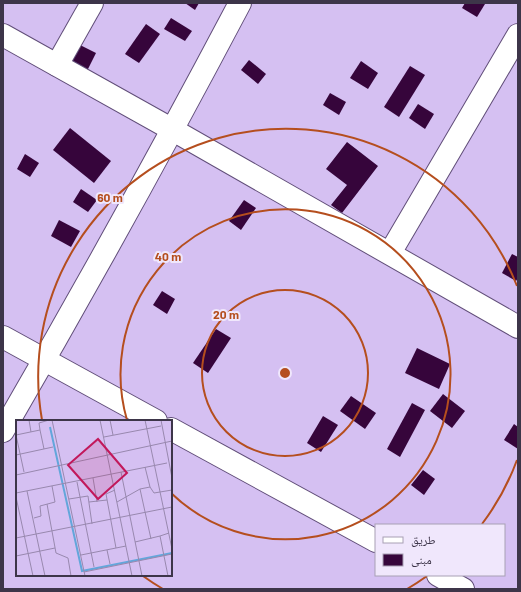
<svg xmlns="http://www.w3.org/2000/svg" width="521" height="592" font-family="Barlow,'Noto Naskh Arabic',sans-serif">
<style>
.building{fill:#36053b}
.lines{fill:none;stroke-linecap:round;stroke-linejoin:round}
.minor-casing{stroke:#614e79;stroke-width:24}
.minor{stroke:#fff;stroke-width:22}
.ring{fill:none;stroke:#b54e1e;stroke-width:2}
.inset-river{fill:none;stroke:#63a6db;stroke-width:2}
.inset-road{fill:none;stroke:#9888ae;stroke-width:1}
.view{fill:#c2185b;fill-opacity:0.15;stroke:#c2185b;stroke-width:2}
.inset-edge{fill:none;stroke:#3d3549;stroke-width:2}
.centre{fill:#b54e1e;stroke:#f0e7fc;stroke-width:2}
.ring-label{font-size:12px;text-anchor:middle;font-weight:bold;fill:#b54e1e;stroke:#f0e7fc;stroke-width:4;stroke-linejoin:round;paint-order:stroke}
</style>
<rect width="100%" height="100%" fill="#d5c0f2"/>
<g class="building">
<polygon points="185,3 199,3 195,10"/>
<polygon points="465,3 483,3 485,4 477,17 462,8"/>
<polygon points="171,18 192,31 185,41 164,29"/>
<polygon points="146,24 160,34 139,63 125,54"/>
<polygon points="76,43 96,53 87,71 67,61"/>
<polygon points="249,60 266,74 258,84 241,70"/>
<polygon points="361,61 378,73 368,89 350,78"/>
<polygon points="410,66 425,75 399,117 384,107"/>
<polygon points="330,93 346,102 339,115 323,105"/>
<polygon points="418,104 434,114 425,129 409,118"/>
<polygon points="70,128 111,161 94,183 53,150"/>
<polygon points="347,142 378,166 342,213 331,205 347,185 326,169"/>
<polygon points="25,154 39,163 30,177 17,169"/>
<polygon points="81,189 97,200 88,212 73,202"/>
<polygon points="244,200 256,208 241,230 229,221"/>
<polygon points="59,220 80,231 71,247 51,236"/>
<polygon points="512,254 518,257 518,278 516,281 502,273"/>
<polygon points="162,291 175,299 167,314 153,305"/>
<polygon points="216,329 231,338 208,373 193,363"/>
<polygon points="417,348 450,364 439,389 405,373"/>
<polygon points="443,394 465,411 452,428 430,411"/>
<polygon points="351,396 376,413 365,429 340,411"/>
<polygon points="412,403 425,410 400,457 387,449"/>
<polygon points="323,416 338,425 321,452 307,443"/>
<polygon points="514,424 518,427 518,449 504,440"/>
<polygon points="423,470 435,479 424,495 411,485"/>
</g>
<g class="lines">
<defs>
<g id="minor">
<polyline points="3,35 173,130 518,327"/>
<polyline points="57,65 92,3"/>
<polyline points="390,253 518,35"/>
<polyline points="3,337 156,421"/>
<polyline points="171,429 376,541"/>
<path d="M3,431C85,290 164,147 240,3"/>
<polyline points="438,575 463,589"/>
</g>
</defs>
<use href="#minor" class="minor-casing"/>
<use href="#minor" class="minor"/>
</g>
<g class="ring">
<circle cx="285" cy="373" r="83"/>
<path d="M127 420A165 165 0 1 1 171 493"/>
<path d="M517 460A248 248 0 0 1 482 524M427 576A248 248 0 0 1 407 589M163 589A248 248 0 0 1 143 576M42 420A248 248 0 0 1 517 286"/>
</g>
<g transform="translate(16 420)">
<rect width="156" height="156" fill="#d5c0f2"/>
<path class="inset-river" d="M34,7L66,151L156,133"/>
<path class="inset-road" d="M13,0L15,12M36,0L69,156M84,0L116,156M94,0L97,15M129,0L156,129M145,0L156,58M24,10L28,29M88,17L145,6M0,35L37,27M129,47L134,67M8,52L0,15L24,10L23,3L33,0M105,52L126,156M0,55L156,21M77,58L81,82M61,62L78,147M124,69L135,119M99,70L90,74L100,128M11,71L29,156M0,73L151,43M0,77L17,156M53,79L72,76L76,104M73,82L91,80M101,82L124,69L134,67L138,73L156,70M31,84L40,133L52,138L55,156M18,98L25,96L24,86L39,82L36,66M0,118L156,87M119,122L144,116M91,130L94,144M65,135L110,126M0,136L39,128M68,152L156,134M152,156L144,116L153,113"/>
<path class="view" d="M82,19L111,53L82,79L52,45Z"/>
<rect width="156" height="156" class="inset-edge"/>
</g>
<circle cx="285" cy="373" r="6" class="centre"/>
<g class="ring-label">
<text x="110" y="202">60 m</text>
<text x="168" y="261">40 m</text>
<text x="226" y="319">20 m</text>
</g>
<rect width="521" height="592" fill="none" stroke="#3d3549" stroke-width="8"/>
<rect x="375" y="524" width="130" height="52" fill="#f0e7fc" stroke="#a8a0b4"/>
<rect x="383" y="537" width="20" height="6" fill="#ffffff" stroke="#a8a0b4"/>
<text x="411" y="544" font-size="12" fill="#3d3549">طريق</text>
<rect x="383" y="554" width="20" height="12" fill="#36053b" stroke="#a8a0b4"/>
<text x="411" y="564" font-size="12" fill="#3d3549">مبنى</text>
</svg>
